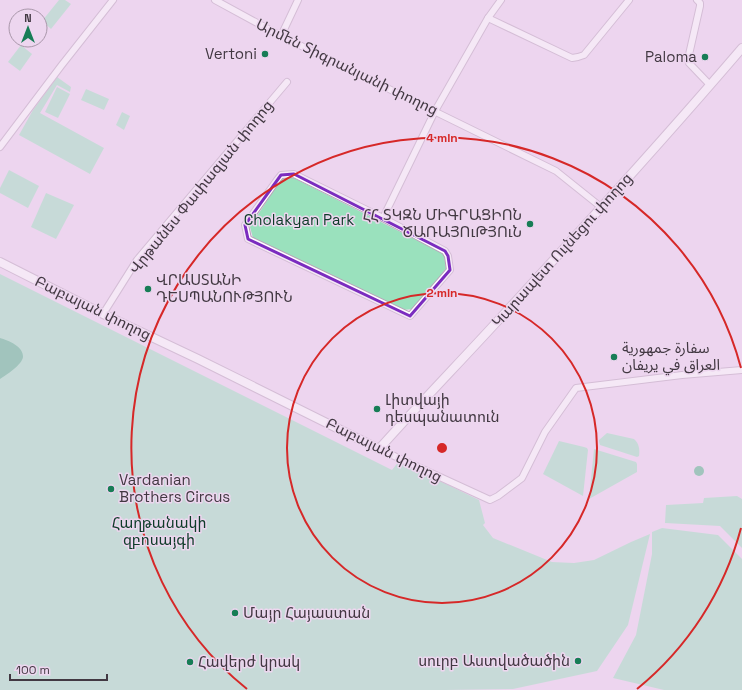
<svg xmlns="http://www.w3.org/2000/svg" width="742" height="690" font-family="'Space Grotesk','Noto Sans Arabic','Noto Sans Armenian',sans-serif">
<style>
.green{fill:#9ae1bd}
.water{fill:#45b081}
.lines{fill:none;stroke-linecap:round;stroke-linejoin:round}
.minor-casing{stroke:#b8a1b9;stroke-width:8}
.tertiary-casing{stroke:#b8a1b9;stroke-width:10}
.minor{stroke:#fff;stroke-width:6}
.tertiary{stroke:#fff;stroke-width:8}
.marked{fill:none;stroke:#7b2cbf;stroke-width:3;stroke-linejoin:round}
.ring{fill:none;stroke:#d62828;stroke-width:2}
.poi-dot{fill:#177d56;stroke:#edd6ef;stroke-width:1.5}
.labels{text-anchor:middle;stroke-width:3;stroke-linejoin:round;paint-order:stroke}
.poi-label{font-size:15px;fill:#423842;stroke:#edd6ef;text-anchor:start}
.street-label{font-size:15px;fill:#423842;stroke:#edd6ef}
.park-label{font-size:15px;fill:#0d3c28;stroke:#edd6ef}
.centre{fill:#d62828;stroke:#edd6ef;stroke-width:2}
.ring-label{font-size:12px;text-anchor:middle;font-weight:bold;fill:#d62828;stroke:#edd6ef;stroke-width:3;stroke-linejoin:round;paint-order:stroke}
</style>
<rect width="100%" height="100%" fill="#edd6ef"/>
<g class="green">
<polygon points="59,0 65,0 71,4 51,29 42,21"/>
<polygon points="21,45 32,54 20,71 8,62"/>
<polygon points="57,77 71,87 70,92 57,85 40,113 104,148 90,174 19,135 33,110"/>
<polygon points="57,87 70,94 58,118 45,112"/>
<polygon points="86,89 109,99 104,110 81,100"/>
<polygon points="122,112 130,116 124,130 116,125"/>
<polygon points="9,170 39,186 28,208 0,193 0,188"/>
<polygon points="292,177 444,254 446,269 413,309 402,310 253,238 250,227 281,179"/>
<polygon points="46,193 74,205 56,239 31,227"/>
<polygon points="0,274 392,470 399,461 479,500 485,523 483,525 493,538 552,562 574,563 594,560 631,542 650,534 628,625 597,671 513,689 446,690 0,690"/>
<path d="M607,433L634,439C639,443 640,450 639,456L637,457L600,445L599,442V440Z"/>
<polygon points="559,441 584,447 587,448 588,450 583,496 543,474"/>
<polygon points="594,449 636,462 637,464 637,472 589,499"/>
<polygon points="737,496 742,499 742,548 720,526 665,523 666,505 703,503 704,498"/>
<polygon points="662,528 718,535 742,559 742,690 664,690 613,678 636,635 652,554 652,532"/>
</g>
<g class="water">
<path d="M0,338C8,340 24,347 23,357C22,365 6,375 0,379Z"/>
<circle cx="699" cy="471" r="5"/>
</g>
<g class="lines">
<defs>
<g id="minor">
<polyline points="215,0 281,36 556,171 601,207"/>
<polyline points="697,0 700,3 700,6 688,59 689,63 710,85"/>
<polyline points="488,18 572,58 578,57 584,55 629,0"/>
<polyline points="281,36 298,0"/>
<polyline points="0,147 61,66 113,0"/>
<polygon points="294,174 383,218 445,251 448,256 450,270 410,316 248,239 245,225 277,180 281,175"/>
<polyline points="383,218 435,111 488,18 501,0"/>
<polyline points="103,314 137,260 287,82"/>
<polyline points="379,449 490,500 498,496 522,478 545,432 576,388 682,375 742,370"/>
</g>
<path id="tertiary" d="M0,262L103,314L198,359L379,449C420,403 463,359 504,314C585,226 665,138 742,48"/>
</defs>
<use href="#minor" class="minor-casing"/>
<use href="#tertiary" class="tertiary-casing"/>
<use href="#minor" class="minor"/>
<use href="#tertiary" class="tertiary"/>
</g>
<path d="M0 0H742V690H0ZM294,174L445,251L448,256L450,270L410,316L248,239L245,225L281,175Z" fill="#edd6ef" fill-opacity=".55" fill-rule="evenodd"/>
<path class="marked" d="M294,174L445,251L448,256L450,270L410,316L248,239L245,225L281,175Z"/>
<g class="ring">
<circle cx="442" cy="448" r="155"/>
<path d="M741 528A310 310 0 0 1 637 689M247 689A310 310 0 1 1 741 368"/>
</g>
<g class="poi-dot">
<circle cx="265" cy="54" r="4"/>
<circle cx="705" cy="57" r="4"/>
<circle cx="530" cy="224" r="4"/>
<circle cx="148" cy="289" r="4"/>
<circle cx="614" cy="357" r="4"/>
<circle cx="377" cy="409" r="4"/>
<circle cx="111" cy="489" r="4"/>
<circle cx="235" cy="613" r="4"/>
<circle cx="578" cy="661" r="4"/>
<circle cx="190" cy="662" r="4"/>
</g>
<g class="labels">
<g class="poi-label">
<text x="257" y="59" text-anchor="end">Vertoni</text>
<text x="697" y="62" text-anchor="end">Paloma</text>
<text x="522" y="220" text-anchor="end">ՀՀ ՏԿԶՆ ՄԻԳՐԱՑԻՈՆ<tspan x="522" dy="17">ԾԱՌԱՅՈւԹՅՈւՆ</tspan></text>
<text x="156" y="285">ՎՐԱՍՏԱՆԻ<tspan x="156" dy="17">ԴԵՍՊԱՆՈՒԹՅՈՒՆ</tspan></text>
<text x="622" y="353">سفارة جمهورية<tspan x="622" dy="17">العراق في يريفان</tspan></text>
<text x="385" y="405">Լիտվայի<tspan x="385" dy="17">դեսպանատուն</tspan></text>
<text x="119" y="485">Vardanian<tspan x="119" dy="17">Brothers Circus</tspan></text>
<text x="243" y="618">Մայր Հայաստան</text>
<text x="570" y="666" text-anchor="end">սուրբ Աստվածածին</text>
<text x="198" y="667">Հավերժ կրակ</text>
</g>
<g class="street-label">
<text transform="translate(347 67) rotate(26)" y="5">Արմեն Տիգրանյանի փողոց</text>
<text transform="translate(201 187) rotate(-51)" y="5">Վրթանես Փափազյան փողոց</text>
<text transform="translate(562 250) rotate(-48)" y="5">Կարապետ Ուլնեցու փողոց</text>
<text transform="translate(93 308) rotate(26)" y="5">Բաբայան փողոց</text>
<text transform="translate(384 450) rotate(26)" y="5">Բաբայան փողոց</text>
</g>
<g class="park-label">
<text x="299" y="225">Cholakyan Park</text>
<text x="159" y="528">Հաղթանակի<tspan x="159" dy="17">զբոսայգի</tspan></text>
</g>
</g>
<circle cx="442" cy="448" r="6" class="centre"/>
<g class="ring-label">
<text x="442" y="142">4 min</text>
<text x="442" y="297">2 min</text>
</g>
<g transform="translate(28 28)"><circle r="19" fill="#edd6ef" stroke="#a997aa"/>
<path d="M0-3L7 15L0 10L-7 15Z" fill="#177d56"/>
<text y="-6" font-size="11" font-weight="bold" text-anchor="middle" fill="#423842">N</text>
</g>
<path d="M10 674v6h97v-6" fill="none" stroke="#423842" stroke-width="2"/>
<text x="16" y="674" font-size="12" fill="#423842" stroke="#edd6ef" stroke-width="3" paint-order="stroke">100 m</text>
</svg>
